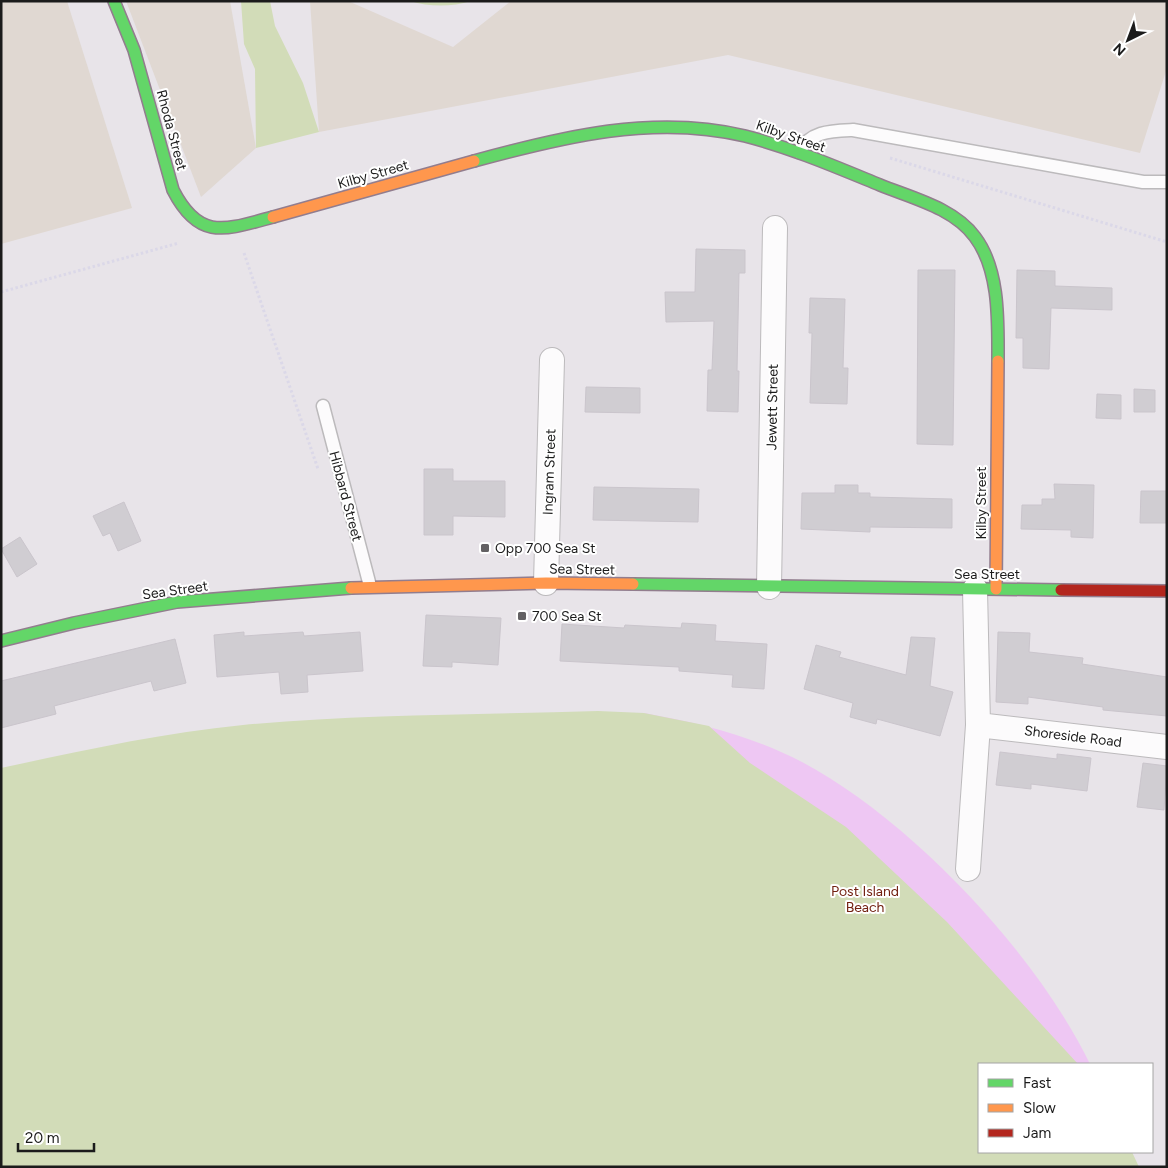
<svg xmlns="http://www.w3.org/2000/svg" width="1168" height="1168" font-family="Figtree,sans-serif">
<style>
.wetland{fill:#e0d8d2}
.sand{fill:#eec7f3}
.water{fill:#d2dcb8}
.building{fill:#d0cdd2;stroke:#cac5cc}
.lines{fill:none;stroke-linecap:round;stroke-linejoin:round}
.lane-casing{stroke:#bcbabc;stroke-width:15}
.street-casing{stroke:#bcbabc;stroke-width:26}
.fast-casing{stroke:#927d8e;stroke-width:14}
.slow-casing{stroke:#927d8e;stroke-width:14}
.jam-casing{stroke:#927d8e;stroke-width:14}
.path{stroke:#dbd8e8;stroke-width:3;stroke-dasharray:2.5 2.5;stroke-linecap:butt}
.lane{stroke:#fcfbfc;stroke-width:12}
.street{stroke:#fcfbfc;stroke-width:24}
.fast{stroke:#63d668;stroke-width:11}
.slow{stroke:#ff974d;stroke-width:11}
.jam{stroke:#b3261e;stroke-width:11}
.poi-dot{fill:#636163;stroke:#fff;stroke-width:2}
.labels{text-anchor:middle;stroke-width:4;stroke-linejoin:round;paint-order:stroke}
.street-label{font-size:14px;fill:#1b1b1b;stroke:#fff}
.poi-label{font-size:14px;fill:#1b1b1b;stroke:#fff;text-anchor:start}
.park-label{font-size:14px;fill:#722010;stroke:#fff}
</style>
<rect width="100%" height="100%" fill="#e8e4e9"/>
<g class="wetland">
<polygon points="1,1 67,1 132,208 1,244"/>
<polygon points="126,1 230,1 256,148 201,197"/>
<polygon points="310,1 348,1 453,47 511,1 1167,1 1167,68 1140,153 728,55 319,132"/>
</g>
<path class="sand" d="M644,713C699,723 752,736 802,762C911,820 1036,953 1090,1064H979Z"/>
<g class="water">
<polygon points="241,1 270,1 275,26 303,83 319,132 256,148 255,69 244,44"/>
<path d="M410,1H471C452,7 429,7 410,1Z"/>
<path d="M598,711L644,713L709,726L750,763L846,827L947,922L1078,1064H979V1152H1132L1139,1167H1V768C81,751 161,733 243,725C361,714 480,715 598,711Z"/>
</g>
<g class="building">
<polygon points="696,249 745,250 745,273 739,273 737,371 739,371 738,412 707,411 708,370 712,370 714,321 666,322 665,292 695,292"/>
<polygon points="918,270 955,270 953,445 917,444"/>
<polygon points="1017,270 1055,271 1055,286 1112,288 1112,310 1051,308 1049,369 1023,368 1023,338 1016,338"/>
<polygon points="810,298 845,299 843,368 848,368 847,404 810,403 812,333 809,333"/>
<polygon points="586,387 640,388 640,413 585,412"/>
<polygon points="1134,389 1155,390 1155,412 1134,412"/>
<polygon points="1097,394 1121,395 1121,419 1096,418"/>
<polygon points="424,469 453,469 453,481 505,481 505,517 453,516 453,535 424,535"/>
<polygon points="1054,484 1094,485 1093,538 1071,537 1071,530 1021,529 1022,505 1042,505 1042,499 1055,499"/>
<polygon points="835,485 858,485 858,493 870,493 870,497 952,499 952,528 870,527 870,532 801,529 802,493 835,493"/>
<polygon points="594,487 699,489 698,522 593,520"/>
<polygon points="1141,491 1167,491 1167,523 1140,523"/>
<polygon points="124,502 141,541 118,551 110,533 103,536 93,516"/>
<polygon points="20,537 37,564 17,577 1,549"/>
<polygon points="426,615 501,618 498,665 452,662 452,667 423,666"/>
<polygon points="682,623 716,625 715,641 767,644 764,689 732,687 733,675 679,671 679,667 560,661 562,624 624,628 625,625 681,628"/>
<polygon points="244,632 244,636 303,632 304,636 360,632 363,671 307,675 308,692 281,694 279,672 217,677 214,635"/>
<polygon points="998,632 1030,633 1029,652 1083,658 1082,664 1167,677 1167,716 1103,710 1103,707 1028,697 1028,704 996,702"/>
<polygon points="911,637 935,638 930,686 953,692 940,736 877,719 876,724 850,717 853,703 804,689 816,645 841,652 839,657 906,675"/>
<polygon points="175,639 186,683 154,691 151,681 54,706 56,714 1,728 1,681"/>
<polygon points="1000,752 1057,759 1057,754 1091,758 1087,791 1031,784 1031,789 996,785"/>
<polygon points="1143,763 1167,766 1164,810 1137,807"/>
</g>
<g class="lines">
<defs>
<g id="lane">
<path d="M799,152C810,131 831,131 853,130L1143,182H1167"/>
<polyline points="323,406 370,586"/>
</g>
<g id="street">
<polyline points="546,583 552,360"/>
<polyline points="769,587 775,228"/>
<polyline points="975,589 978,725 1167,747"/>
<polyline points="968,869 978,725"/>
</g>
<g id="fast">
<path d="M114,1L134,50L173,190C199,241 225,230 273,217"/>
<path d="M474,161C562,137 654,114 745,136C792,148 836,167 880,185C912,198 954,208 975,237C1000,270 998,322 998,361"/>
<polyline points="633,584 1061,590"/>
<polyline points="1,641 74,623 177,602 351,588"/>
</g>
<g id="slow">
<polyline points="273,217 474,161"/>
<polyline points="351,588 546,583 633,584"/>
<polyline points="996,589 998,361"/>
</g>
<polyline id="jam" points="1061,590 1167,591"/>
</defs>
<use href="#lane" class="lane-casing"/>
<use href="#street" class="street-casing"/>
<use href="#fast" class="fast-casing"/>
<use href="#slow" class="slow-casing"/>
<use href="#jam" class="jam-casing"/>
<g class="path">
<polyline points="890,158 1167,242"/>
<polyline points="244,253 318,469"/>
<polyline points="1,292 179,243"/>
</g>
<use href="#lane" class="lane"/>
<use href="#street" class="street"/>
<use href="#fast" class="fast"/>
<use href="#slow" class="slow"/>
<use href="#jam" class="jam"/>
</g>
<g class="poi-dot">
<rect x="480" y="543" width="10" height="10" rx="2.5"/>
<rect x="517" y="611" width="10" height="10" rx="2.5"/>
</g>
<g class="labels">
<g class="street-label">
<text transform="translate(172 130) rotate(75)" y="5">Rhoda Street</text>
<text transform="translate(791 136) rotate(19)" y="5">Kilby Street</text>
<text transform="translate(373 174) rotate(-16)" y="5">Kilby Street</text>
<text transform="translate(772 407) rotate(-89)" y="5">Jewett Street</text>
<text transform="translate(549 472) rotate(-88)" y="5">Ingram Street</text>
<text transform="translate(346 496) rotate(75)" y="5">Hibbard Street</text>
<text transform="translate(981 503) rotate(-90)" y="5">Kilby Street</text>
<text transform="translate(582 569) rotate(1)" y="5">Sea Street</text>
<text x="987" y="579">Sea Street</text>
<text transform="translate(175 590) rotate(-8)" y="5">Sea Street</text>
<text transform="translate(1073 736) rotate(7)" y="5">Shoreside Road</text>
</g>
<g class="poi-label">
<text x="495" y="553">Opp 700 Sea St</text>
<text x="532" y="621">700 Sea St</text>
</g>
<g class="park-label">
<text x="865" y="896">Post Island<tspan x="865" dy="16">Beach</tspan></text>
</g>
</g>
<rect width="1168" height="1168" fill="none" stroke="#1b1b1b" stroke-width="5"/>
<rect x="978" y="1063" width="175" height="90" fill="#ffffff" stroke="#a4a4a4"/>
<rect x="988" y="1079" width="25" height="8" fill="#63d668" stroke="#a4a4a4"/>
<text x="1023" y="1088" font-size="15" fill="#1b1b1b">Fast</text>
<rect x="988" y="1104" width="25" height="8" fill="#ff974d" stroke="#a4a4a4"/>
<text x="1023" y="1113" font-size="15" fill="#1b1b1b">Slow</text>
<rect x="988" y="1129" width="25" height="8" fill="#b3261e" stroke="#a4a4a4"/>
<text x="1023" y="1138" font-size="15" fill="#1b1b1b">Jam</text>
<g transform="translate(1128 40) rotate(222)" stroke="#ffffff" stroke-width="4" paint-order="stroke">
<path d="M0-4L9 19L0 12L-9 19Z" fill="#1b1b1b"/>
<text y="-8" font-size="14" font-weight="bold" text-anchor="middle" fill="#1b1b1b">N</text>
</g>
<path d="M18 1143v8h76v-8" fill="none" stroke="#1b1b1b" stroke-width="2.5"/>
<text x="25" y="1143" font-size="15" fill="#1b1b1b" stroke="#ffffff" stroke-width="4" paint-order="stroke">20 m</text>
</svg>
